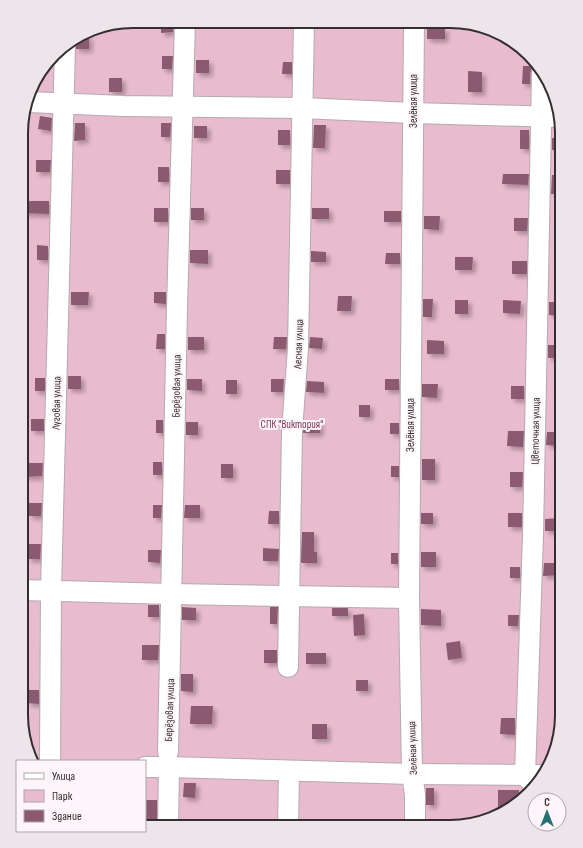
<svg xmlns="http://www.w3.org/2000/svg" width="583" height="848" font-family="'Sofia Sans Condensed',sans-serif">
<style>
.green{fill:#e9bbce}
.building{fill:#8c5a70;filter:url(#shadow)}
.lines{fill:none;stroke-linecap:round;stroke-linejoin:round}
.minor-casing{stroke:#b5a9ae;stroke-width:22}
.minor{stroke:#fff;stroke-width:20}
.labels{text-anchor:middle;stroke-width:4;stroke-linejoin:round;paint-order:stroke}
.street-label{font-size:11px;fill:#332e30;stroke:#fdf5f9}
.park-label{font-size:11px;fill:#7a3658;stroke:#fdf5f9}
.rim{fill:none;stroke:#332e30;stroke-width:2}
</style>
<defs>
<filter id="shadow"><feDropShadow dx="3.5" dy="3.5" stdDeviation="2" flood-color="#0004"/></filter>
</defs>
<rect width="100%" height="100%" fill="#fdf5f9"/>
<polygon class="green" points="133,21 464,22 518,44 551,84 562,133 562,722 543,777 499,816 450,827 145,826 145,761 32,761 21,715 22,119 36,77 59,49 97,27"/>
<g class="building">
<polygon points="161,21 173,21 173,32 161,33"/>
<polygon points="427,27 445,28 445,39 427,39"/>
<polygon points="81,36 89,36 89,49 76,49 75,40"/>
<polygon points="162,56 173,56 172,69 162,69"/>
<rect x="196" y="60" width="13" height="13"/>
<polygon points="283,62 292,62 292,74 282,74"/>
<polygon points="523,66 533,66 530,73 530,84 522,84"/>
<polygon points="468,71 482,72 482,92 468,92"/>
<rect x="109" y="78" width="13" height="14"/>
<polygon points="40,116 52,118 51,131 38,129"/>
<polygon points="75,123 85,123 85,140 74,141"/>
<polygon points="161,123 171,123 170,137 161,137"/>
<polygon points="314,125 326,125 325,148 313,148"/>
<rect x="194" y="126" width="13" height="12"/>
<rect x="278" y="130" width="12" height="15"/>
<rect x="520" y="130" width="9" height="19"/>
<polygon points="552,138 560,138 559,150 552,150"/>
<polygon points="36,160 51,160 50,172 36,172"/>
<rect x="158" y="167" width="11" height="15"/>
<rect x="276" y="170" width="14" height="14"/>
<polygon points="503,174 529,174 528,185 502,184"/>
<polygon points="552,175 562,175 562,194 551,194"/>
<polygon points="22,201 49,201 49,214 22,213"/>
<rect x="154" y="208" width="14" height="14"/>
<rect x="191" y="208" width="13" height="12"/>
<rect x="312" y="208" width="17" height="11"/>
<rect x="384" y="211" width="17" height="11"/>
<polygon points="424,216 440,216 439,230 424,229"/>
<polygon points="514,218 528,218 527,231 514,231"/>
<polygon points="37,245 48,246 48,260 37,260"/>
<polygon points="190,250 208,250 208,264 190,263"/>
<polygon points="311,251 326,252 326,262 311,262"/>
<polygon points="386,253 400,253 400,264 385,264"/>
<polygon points="455,257 473,257 472,270 455,270"/>
<rect x="512" y="261" width="15" height="13"/>
<polygon points="71,292 89,292 88,305 71,305"/>
<polygon points="154,292 166,292 166,304 154,303"/>
<polygon points="338,296 352,296 351,311 337,311"/>
<polygon points="423,299 433,299 432,317 423,317"/>
<rect x="455" y="300" width="13" height="14"/>
<polygon points="503,300 521,301 520,314 503,313"/>
<polygon points="549,302 561,302 561,316 549,315"/>
<polygon points="157,334 165,334 165,349 156,349"/>
<rect x="188" y="337" width="16" height="13"/>
<polygon points="274,337 287,337 286,349 273,349"/>
<polygon points="310,337 323,338 322,349 309,348"/>
<polygon points="427,340 444,341 444,354 427,354"/>
<rect x="548" y="345" width="12" height="13"/>
<rect x="68" y="376" width="13" height="13"/>
<rect x="35" y="378" width="10" height="13"/>
<polygon points="187,379 202,379 202,391 187,390"/>
<polygon points="271,379 284,379 283,392 271,392"/>
<rect x="385" y="379" width="14" height="11"/>
<rect x="226" y="380" width="11" height="14"/>
<polygon points="307,381 324,382 324,393 306,392"/>
<polygon points="422,384 438,384 437,398 422,397"/>
<rect x="511" y="386" width="13" height="13"/>
<rect x="359" y="405" width="11" height="12"/>
<rect x="31" y="419" width="13" height="12"/>
<rect x="156" y="420" width="7" height="13"/>
<polygon points="304,421 320,422 320,433 303,433"/>
<rect x="186" y="422" width="12" height="13"/>
<rect x="390" y="423" width="9" height="11"/>
<polygon points="508,431 524,431 523,447 507,446"/>
<polygon points="547,432 558,432 558,446 546,445"/>
<rect x="422" y="459" width="13" height="21"/>
<rect x="153" y="462" width="9" height="13"/>
<polygon points="24,463 43,463 42,476 24,477"/>
<rect x="221" y="464" width="12" height="14"/>
<rect x="391" y="466" width="8" height="11"/>
<polygon points="510,472 523,472 522,487 510,487"/>
<polygon points="29,503 42,503 41,516 29,516"/>
<polygon points="153,505 162,505 161,518 153,518"/>
<polygon points="185,505 200,505 200,518 184,518"/>
<polygon points="269,511 279,511 279,524 268,524"/>
<rect x="421" y="513" width="12" height="11"/>
<rect x="508" y="513" width="14" height="14"/>
<polygon points="562,518 562,531 545,531 545,519"/>
<polygon points="302,532 314,532 314,552 317,552 317,563 302,563 301,562"/>
<polygon points="28,544 41,544 40,559 28,559"/>
<polygon points="263,548 279,549 278,561 263,561"/>
<polygon points="148,550 161,550 160,563 148,562"/>
<rect x="421" y="552" width="15" height="15"/>
<rect x="391" y="553" width="7" height="11"/>
<polygon points="544,563 562,563 562,575 543,576"/>
<rect x="510" y="567" width="10" height="11"/>
<rect x="148" y="605" width="11" height="12"/>
<polygon points="182,607 196,608 196,620 182,620"/>
<polygon points="270,607 278,607 277,624 270,624"/>
<rect x="332" y="608" width="16" height="8"/>
<polygon points="421,609 441,610 441,626 421,625"/>
<polygon points="364,614 365,635 354,636 353,615"/>
<polygon points="508,615 519,615 518,626 508,626"/>
<polygon points="460,641 462,658 448,660 446,643"/>
<polygon points="142,645 159,645 158,660 142,660"/>
<rect x="264" y="650" width="13" height="13"/>
<rect x="306" y="653" width="20" height="11"/>
<polygon points="181,674 193,674 193,692 181,691"/>
<rect x="356" y="680" width="12" height="11"/>
<polygon points="28,690 39,690 39,704 27,703"/>
<polygon points="191,706 213,706 212,724 190,724"/>
<polygon points="501,718 515,718 515,735 500,734"/>
<rect x="312" y="724" width="15" height="15"/>
<polygon points="184,783 196,783 195,798 183,797"/>
<rect x="426" y="788" width="8" height="17"/>
<polygon points="498,790 519,790 519,798 508,808 498,808"/>
<rect x="145" y="800" width="12" height="20"/>
</g>
<g class="lines">
<defs>
<g id="minor">
<polyline points="414,22 409,598 412,774 415,795 415,827"/>
<polyline points="28,102 123,106 302,108 413,113 558,117"/>
<polyline points="21,590 172,594 409,598"/>
<polyline points="288,667 292,431 298,348 304,22"/>
<polyline points="168,752 177,308 185,21"/>
<polyline points="50,761 51,590 65,46"/>
<polyline points="145,767 169,767 412,774 539,775"/>
<polyline points="534,785 525,775 533,535 542,73"/>
<polyline points="168,826 169,767"/>
<polyline points="288,827 289,771"/>
</g>
</defs>
<use href="#minor" class="minor-casing"/>
<use href="#minor" class="minor"/>
</g>
<g class="labels">
<g class="street-label">
<text transform="translate(413 101) rotate(-90)" y="4">Зелёная улица</text>
<text transform="translate(298 344) rotate(-88)" y="4">Лесная улица</text>
<text transform="translate(176 386) rotate(-89)" y="4">Берёзовая улица</text>
<text transform="translate(56 403) rotate(-89)" y="4">Луговая улица</text>
<text transform="translate(410 425) rotate(-90)" y="4">Зелёная улица</text>
<text transform="translate(535 431) rotate(-89)" y="4">Цветочная улица</text>
<text transform="translate(169 710) rotate(-88)" y="4">Берёзовая улица</text>
<text transform="translate(412 748) rotate(-92)" y="4">Зелёная улица</text>
</g>
<g class="park-label">
<text x="292" y="428">СПК "Виктория"</text>
</g>
</g>
<path d="M0 0H583V848H0ZM133 28H450A105 105 0 0 1 555 133V715A105 105 0 0 1 450 820H133A105 105 0 0 1 28 715V133A105 105 0 0 1 133 28Z" fill="#ede5e9" fill-rule="evenodd"/>
<path class="rim" d="M133 28H450A105 105 0 0 1 555 133V715A105 105 0 0 1 450 820H133A105 105 0 0 1 28 715V133A105 105 0 0 1 133 28Z"/>
<rect x="16" y="760" width="130" height="72" fill="#fdf5f9" stroke="#aca5a9"/>
<rect x="24" y="773" width="20" height="6" fill="#ffffff" stroke="#aca5a9"/>
<text x="52" y="780" font-size="12" fill="#332e30">Улица</text>
<rect x="24" y="790" width="20" height="12" fill="#e9bbce" stroke="#aca5a9"/>
<text x="52" y="800" font-size="12" fill="#332e30">Парк</text>
<rect x="24" y="810" width="20" height="12" fill="#8c5a70" stroke="#aca5a9"/>
<text x="52" y="820" font-size="12" fill="#332e30">Здание</text>
<g transform="translate(547 812)"><circle r="19" fill="#fdf5f9" stroke="#aca5a9"/>
<path d="M0-3L7 15L0 10L-7 15Z" fill="#246f76"/>
<text y="-6" font-size="11" font-weight="bold" text-anchor="middle" fill="#332e30">С</text>
</g>
</svg>
